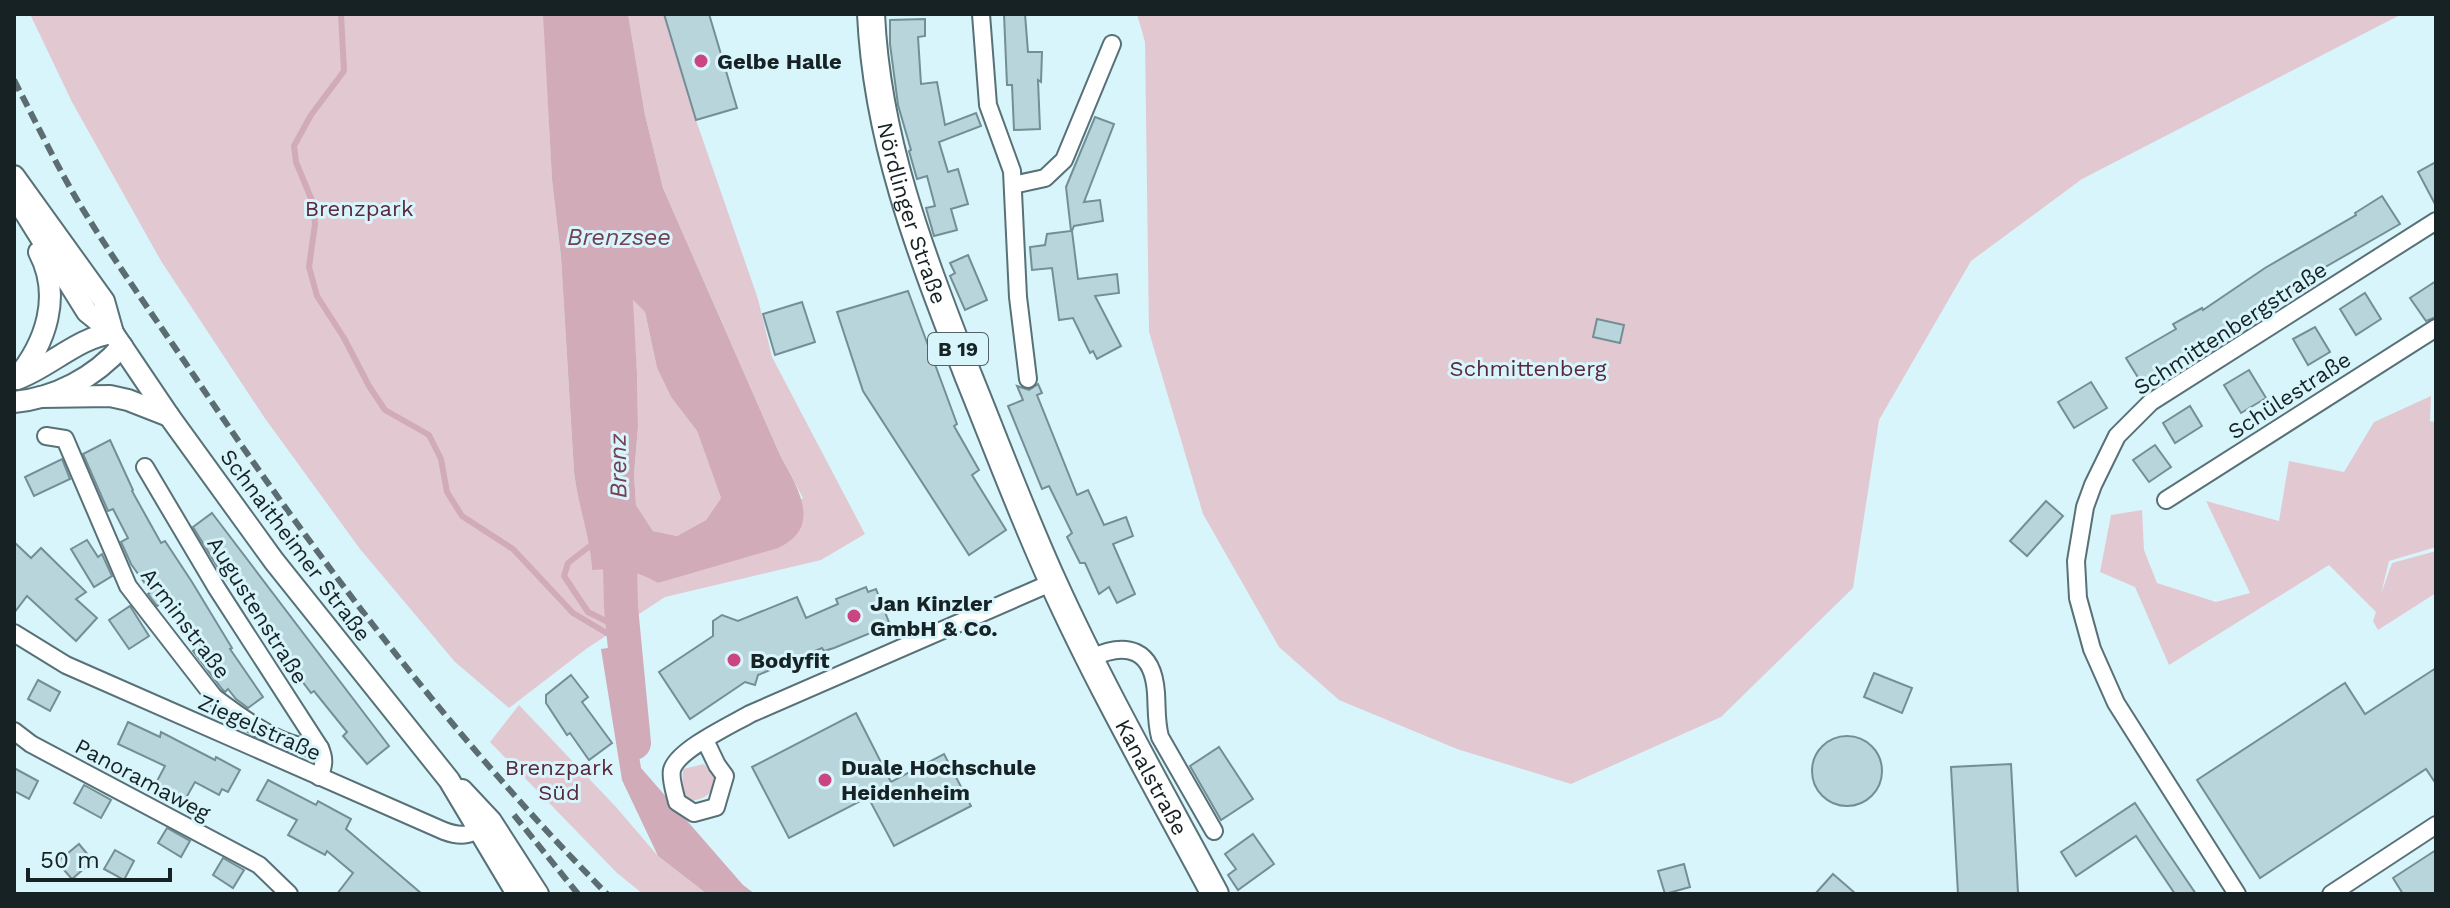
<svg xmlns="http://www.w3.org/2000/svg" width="2450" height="908" font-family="'Work Sans',sans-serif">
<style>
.green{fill:#e2c9d1}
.water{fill:#d1abb8;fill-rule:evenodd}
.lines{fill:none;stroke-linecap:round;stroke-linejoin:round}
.stream{stroke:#d1abb8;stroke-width:6}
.river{stroke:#d1abb8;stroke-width:34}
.building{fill:#b9d5dc;stroke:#748e95;stroke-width:2}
.minor-casing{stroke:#587177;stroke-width:20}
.tertiary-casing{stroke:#587177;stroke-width:24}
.primary-casing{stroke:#587177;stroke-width:30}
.minor{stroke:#fff;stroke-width:16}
.tertiary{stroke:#fff;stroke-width:20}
.primary{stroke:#fff;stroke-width:26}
.rail{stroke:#5c6d71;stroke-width:6;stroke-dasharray:12 6;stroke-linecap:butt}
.poi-dot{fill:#cc4583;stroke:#d8f5fc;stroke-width:3}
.labels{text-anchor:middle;stroke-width:6;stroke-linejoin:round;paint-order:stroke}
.shield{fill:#d8f5fc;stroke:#516165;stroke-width:2}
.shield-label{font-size:20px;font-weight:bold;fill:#172224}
.poi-label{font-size:22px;font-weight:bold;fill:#172224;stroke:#d8f5fc;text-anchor:start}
.park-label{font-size:22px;fill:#59283d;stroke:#d8f5fc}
.street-label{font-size:22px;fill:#172224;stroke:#d8f5fc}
.water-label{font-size:24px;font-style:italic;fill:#734054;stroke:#d8f5fc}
</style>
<rect width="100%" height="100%" fill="#d8f5fc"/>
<g class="green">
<path d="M30,14H563L544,23L552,180L561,257L574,472C578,505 590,536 592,570C618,569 636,570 658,583L713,566L803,498L780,455L663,188L645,115L628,14H664L696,120L758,299L772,357L865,534L821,560L665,597L586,649L509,708L455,662L360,549L264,417L161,261L72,102Z"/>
<polygon points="1137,14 2402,14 2082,179 1971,261 1879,420 1853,588 1721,717 1571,784 1457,749 1339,700 1279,647 1203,514 1149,332 1145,42"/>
<polygon points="632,299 645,312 657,368 671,397 697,431 721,498 706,520 677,536 653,531 636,505 634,474 638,427 637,374"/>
<polygon points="2431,396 2430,421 2436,422 2436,547 2389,561 2381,594 2392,563 2436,551 2436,593 2378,630 2373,621 2376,612 2329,565 2169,665 2135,587 2100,572 2111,515 2142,510 2144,550 2157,583 2216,602 2250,593 2206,501 2279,521 2289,461 2344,472 2374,422"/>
<polygon points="519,705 616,807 658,856 707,894 643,894 617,873 490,742"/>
<path d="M704,764L718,781C710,795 704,800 687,801L682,788L683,769Z"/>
</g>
<g class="water">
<path d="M543,14H628L645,115L663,188L780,455C797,487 824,527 778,548L658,583C636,570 618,569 592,570C590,536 578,506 574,472L561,257L552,180ZM633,300L645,312L657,368L671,397L697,431L721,498L706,520L677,536L653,531L636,505L634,474L638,427L637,374Z"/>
<polygon points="621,646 641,768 743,885 755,894 707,894 658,856 622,780 601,649"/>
</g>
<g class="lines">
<g class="stream">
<polyline points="341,14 344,71 311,115 294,146 296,162 313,203 315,224 309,267 317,296 344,338 369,386 385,410 429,435 441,459 447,492 462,516 513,549 573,613 625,644"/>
<polyline points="596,548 590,546 568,563 564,576 588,612 624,630"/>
</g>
<polyline class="river" points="619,525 621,607 634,743"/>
</g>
<g class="building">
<polygon points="664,14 709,14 737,108 696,120"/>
<polygon points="1004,14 1025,14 1028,52 1042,52 1041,82 1038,80 1040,129 1014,130 1012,85 1007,85"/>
<polygon points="925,19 925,36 918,37 921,84 937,82 945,125 976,113 981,126 939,142 948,172 958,169 968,204 951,209 957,230 934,236 926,208 935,206 927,176 917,179 909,151 911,150 898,105 890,44 890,20"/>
<polygon points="1095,117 1114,124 1084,202 1100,200 1103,221 1074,226 1072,231 1078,279 1117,274 1119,293 1095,296 1121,346 1097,359 1093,351 1090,353 1073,318 1059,320 1052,268 1032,270 1030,247 1045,245 1047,234 1071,231 1066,187"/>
<polygon points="2436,162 2436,206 2418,172"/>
<polygon points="2382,196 2400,224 2308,277 2311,282 2218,337 2220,340 2142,384 2126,358 2176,329 2173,324 2202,308 2203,310 2265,268 2356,215 2355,213"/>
<polygon points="968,255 987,300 965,310 950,276 955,273 950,263"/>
<polygon points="2436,281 2436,317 2426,321 2410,298"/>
<polygon points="908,291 957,424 954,426 979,470 972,475 1006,530 969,555 863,391 837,312"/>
<polygon points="2365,293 2381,319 2356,335 2340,309"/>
<polygon points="802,302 815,342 775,355 763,314"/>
<polygon points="1597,319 1624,325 1620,343 1593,337"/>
<polygon points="2315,327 2330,352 2308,365 2293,339"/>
<polygon points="2249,370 2266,398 2241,413 2224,385"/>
<polygon points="2091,382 2107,408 2074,428 2058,402"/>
<polygon points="1038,384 1042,393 1037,395 1077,495 1088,490 1104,525 1126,517 1133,536 1113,544 1135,594 1117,603 1109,587 1099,594 1085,563 1080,563 1067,537 1072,533 1049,486 1042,489 1008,406 1023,400 1017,386 1029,390"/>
<polygon points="2190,406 2202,426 2175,443 2163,423"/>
<polygon points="110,440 133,490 132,491 161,543 165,541 192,582 232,648 230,649 263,697 248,708 236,699 228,689 225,692 222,689 193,651 201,646 168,598 157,606 148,594 151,592 131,564 121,542 128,538 113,509 108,511 83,454"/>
<polygon points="2155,445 2171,467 2149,482 2133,460"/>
<polygon points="62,459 70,479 34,496 25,477"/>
<polygon points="2046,501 2063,516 2027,556 2010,541"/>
<polygon points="212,513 389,746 367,764 343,736 347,732 314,691 311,693 283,656 286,654 218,568 193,527"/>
<polygon points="87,540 98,557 102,554 112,576 94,587 71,549"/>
<polygon points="14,542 31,558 41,548 86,592 76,599 97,618 76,641 27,596 14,613"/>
<polygon points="866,587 868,592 876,589 890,625 834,648 824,651 822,648 758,675 755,685 745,682 690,719 659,672 713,636 713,621 722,615 738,621 797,597 806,618 838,604 836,599"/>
<polygon points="130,606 149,636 129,649 109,620"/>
<polygon points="2436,668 2436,784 2426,769 2260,878 2197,780 2345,683 2365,714"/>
<polygon points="1874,673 1912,688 1902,713 1864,697"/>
<polygon points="571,675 588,697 582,702 612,743 589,760 570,733 567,735 546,703 546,695"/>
<polygon points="38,680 60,692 50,711 28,699"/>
<polygon points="856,713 891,782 944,754 971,806 894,846 868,797 789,838 752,767"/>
<polygon points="128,722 160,737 161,732 215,760 216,757 240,770 228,792 222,789 219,795 195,782 186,798 156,783 165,766 118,744"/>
<circle cx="1847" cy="771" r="35"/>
<polygon points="1219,747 1253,799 1221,820 1190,766"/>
<polygon points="2011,764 2018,893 1958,894 1951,767"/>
<polygon points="14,768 38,781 29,799 14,791"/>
<polygon points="268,780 316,805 318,801 351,819 346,829 422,894 337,894 353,873 327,851 325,855 288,835 297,820 257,800"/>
<polygon points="84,785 111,800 101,818 74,803"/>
<polygon points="2135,803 2162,844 2196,894 2175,894 2136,836 2076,876 2061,852"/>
<polygon points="167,828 190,841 181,857 158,843"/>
<polygon points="1253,834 1274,864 1238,890 1228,875 1236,869 1225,854"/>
<polygon points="79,844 93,861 72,879 57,862"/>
<polygon points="115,850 134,861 124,880 104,869"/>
<polygon points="2436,850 2436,894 2403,894 2393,878"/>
<polygon points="223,858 244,870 233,888 213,875"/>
<polygon points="1684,864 1690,887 1665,894 1658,871"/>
<polygon points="1833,874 1856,894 1815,894"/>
</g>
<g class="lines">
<defs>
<g id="minor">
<polyline points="981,14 988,105 1012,171 1018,297 1028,379"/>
<polyline points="1013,185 1045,178 1064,160 1112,44"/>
<path d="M46,436L65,439L128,586L214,697C242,718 284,750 320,748"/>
<path d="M145,467L216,587L320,748C325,759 324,766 319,777"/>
<polyline points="2166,500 2436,328"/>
<path d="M14,633L66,665L444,831C463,838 471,835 487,824"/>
<path d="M1091,658C1127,641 1153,649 1156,693C1157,709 1156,722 1160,737L1214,831"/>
<polyline points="14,731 31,744 259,865 289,894"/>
<path d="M705,740L717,765L725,776L716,807L694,813L677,802C675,793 670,779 672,770C677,750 731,725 750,714L1053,582"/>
<polyline points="2237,894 2116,703 2092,649 2078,598 2076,561 2085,507 2093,485 2117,436 2151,402 2436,221"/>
<polyline points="2331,894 2436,825"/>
</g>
<g id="tertiary">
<polyline points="14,176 104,301 113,333"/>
<polyline points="14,195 87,312 113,333 169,416 274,561 449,780 517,894"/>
<path d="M16,379C46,343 62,296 39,252"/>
<path d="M17,379C50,367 78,337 113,333"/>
<polyline points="41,397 110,396 128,400 169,416"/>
<path d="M14,402C56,398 95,377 122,346"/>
<polyline points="462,790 491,821 538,894"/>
</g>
<g id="primary">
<path id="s1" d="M871,14C877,143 922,256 968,375C996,444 1022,514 1053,582C1101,688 1160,791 1215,894"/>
</g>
</defs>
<use href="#minor" class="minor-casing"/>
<use href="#tertiary" class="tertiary-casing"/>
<use href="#primary" class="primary-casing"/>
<use href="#minor" class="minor"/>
<use href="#tertiary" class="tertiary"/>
<use href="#primary" class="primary"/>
<g class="rail">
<path d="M14,80C36,122 57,167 82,208C120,270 163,329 203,389C323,567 456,741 607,894"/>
<polyline points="514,815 578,894"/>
</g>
</g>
<g class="poi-dot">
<circle cx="701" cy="61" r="8"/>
<circle cx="854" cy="616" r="8"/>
<circle cx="734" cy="660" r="8"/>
<circle cx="825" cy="780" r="8"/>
</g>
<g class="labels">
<rect class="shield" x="928" y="333" width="60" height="32" rx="6"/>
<g class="shield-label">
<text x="958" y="356">B 19</text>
</g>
<g class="poi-label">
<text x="717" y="69">Gelbe Halle</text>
<text x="870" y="611">Jan Kinzler<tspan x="870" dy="25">GmbH &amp; Co.</tspan></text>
<text x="750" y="668">Bodyfit</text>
<text x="841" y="775">Duale Hochschule<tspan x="841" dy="25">Heidenheim</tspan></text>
</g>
<g class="park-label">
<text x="359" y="216">Brenzpark</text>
<text x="1528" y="376">Schmittenberg</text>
<text x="559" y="775">Brenzpark<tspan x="559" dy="25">Süd</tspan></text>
</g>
<g class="street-label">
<text dy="8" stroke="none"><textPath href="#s1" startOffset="204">Nördlinger Straße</textPath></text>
<text transform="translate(2230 328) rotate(-33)" y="8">Schmittenbergstraße</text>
<text transform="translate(2289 395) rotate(-33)" y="8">Schülestraße</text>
<text transform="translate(296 545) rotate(53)" y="8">Schnaitheimer Straße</text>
<text transform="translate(258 610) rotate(58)" y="8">Augustenstraße</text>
<text transform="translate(186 623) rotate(53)" y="8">Arminstraße</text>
<text transform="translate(260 727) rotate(24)" y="8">Ziegelstraße</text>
<text dy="8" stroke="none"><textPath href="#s1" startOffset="818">Kanalstraße</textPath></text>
<text transform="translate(143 779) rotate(28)" y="8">Panoramaweg</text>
</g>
<g class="water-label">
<text x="619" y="245">Brenzsee</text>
<text transform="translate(618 466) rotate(-91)" y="8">Brenz</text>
</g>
</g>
<rect width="2450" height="908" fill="none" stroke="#172224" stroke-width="32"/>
<path d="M28 868v12h142v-12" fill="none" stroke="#172224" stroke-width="4"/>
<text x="40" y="868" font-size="24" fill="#172224" stroke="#d8f5fc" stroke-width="6" paint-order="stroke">50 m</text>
</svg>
